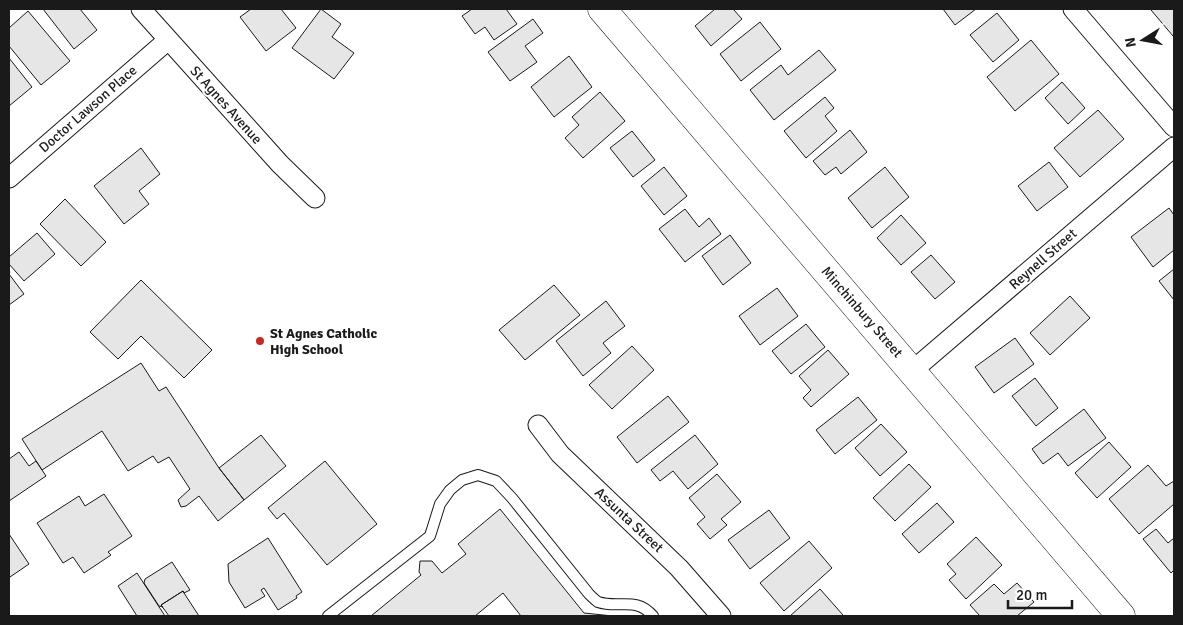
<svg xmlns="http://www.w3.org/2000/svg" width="1183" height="625" viewBox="0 0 1183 625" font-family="Signika,sans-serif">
<rect width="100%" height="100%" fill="#fff"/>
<!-- building -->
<path fill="#e6e6e6" stroke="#1a1a1a" d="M43,9H80L97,30L74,49Z
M251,9H281L296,28L266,51L240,17Z
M321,9L341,24L332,37L354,53L334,79L292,48Z
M472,9H506L517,24L494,40L485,27L475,34L462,16Z
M715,9H733L742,19L711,46L695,26Z
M943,9H976L955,25Z
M1152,9H1174V34L1173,36L1151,10Z
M28,11L70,61L41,85L9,46V28Z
M997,13L1019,40L993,62L970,35Z
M533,19L543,33L525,46L537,62L510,81L488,52Z
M760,22L781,49L741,81L720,54Z
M1031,40L1059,74L1015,111L987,77Z
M819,50L836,70L774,120L750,90L781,65L788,75Z
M569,56L592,87L554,117L531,87Z
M9,58L32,87L9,106Z
M1062,82L1085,108L1068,124L1045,98Z
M600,92L625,121L583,158L565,138L579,125L572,117Z
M825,97L834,108L825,116L837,131L806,158L784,131Z
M1098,110L1124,139L1080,177L1054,148Z
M850,130L867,152L841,174L836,167L825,175L813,161Z
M632,131L655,160L633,177L610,148Z
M141,148L160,174L139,191L149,204L124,224L94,186Z
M1049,162L1068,187L1037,211L1018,186Z
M664,167L687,196L664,215L641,186Z
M885,167L909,197L872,228L848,198Z
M65,199L106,242L81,266L40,224Z
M1169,208L1174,215V250L1153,267L1131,237Z
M685,209L699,227L709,218L721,234L685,262L659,229Z
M901,215L926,243L901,265L877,238Z
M37,233L55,254L24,281L9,264V257Z
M730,235L751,263L723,285L702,256Z
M931,255L955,282L935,299L911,272Z
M1174,269V300L1159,281Z
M9,274L24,294L9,305Z
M141,280L212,350L184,378L141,336L118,359L90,332Z
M554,285L580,315L525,360L499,330Z
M777,288L798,316L760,345L739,316Z
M1070,296L1090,318L1050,355L1030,333Z
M606,301L625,326L603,343L611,353L583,376L556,341Z
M806,324L825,347L791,374L772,351Z
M1015,338L1034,364L994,393L975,367Z
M632,346L654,370L612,409L589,385Z
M828,350L849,374L811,407L803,398L811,390L799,376Z
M141,363L159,391L166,387L219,468L244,500L218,521L199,496L186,506L181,507L178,500L190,489L169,457L158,463L153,456L128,471L102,431L42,470L22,439Z
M1035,378L1058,408L1036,426L1012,396Z
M668,396L689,422L637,463L617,437Z
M858,397L877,420L835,454L816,430Z
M1084,409L1106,438L1068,466L1058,453L1043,464L1032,449Z
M881,424L907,452L880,476L855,448Z
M261,435L286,466L244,500L219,468Z
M695,435L718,464L688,489L673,471L660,481L651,470Z
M1109,442L1131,467L1097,498L1075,473Z
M19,452L29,466L36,461L46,476L9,501V459Z
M325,461L377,524L327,565L284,513L277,519L268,508Z
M909,464L931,487L895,521L873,498Z
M1148,465L1166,486L1174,481V504L1139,534L1109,499Z
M717,474L741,502L721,519L727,525L710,539L697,524L705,517L689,498Z
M104,494L132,536L108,552L111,555L84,573L73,557L63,563L37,523L79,496L85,506Z
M937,503L954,522L919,553L902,534Z
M500,509L584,613L613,616H521L503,593L475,616H371L421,575L419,572L420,561H432L442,573L466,554L458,544Z
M769,510L790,538L750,569L728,540Z
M1156,529L1168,543L1174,538V570L1171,573L1143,539Z
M9,534L29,564L10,577L9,575Z
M976,537L1002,565L966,599L949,580L956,574L947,564Z
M268,538L302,592L296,596L297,598L278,610L264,588L261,590L265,596L245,608L229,582L228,564Z
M809,541L832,568L784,611L760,583Z
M172,562L190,590L184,593L183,591L161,605L163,607L159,606L144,583L145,579Z
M137,573L165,616H137L118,586Z
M1017,583L1034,602L1017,616H980L970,605L994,584L1004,594Z
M820,589L843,615L841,616H790Z
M183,591L184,593L199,616H169L161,605Z"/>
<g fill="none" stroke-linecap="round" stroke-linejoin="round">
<!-- lane casing -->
<g stroke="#1a1a1a" stroke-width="12">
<path id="lane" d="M328,616L430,536L440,504L450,490L462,480L478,475L496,481L512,498L589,594C592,597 595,600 598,602C619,609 636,596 653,616"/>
</g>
<!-- street casing -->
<g stroke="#1a1a1a" stroke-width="21">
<path id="street" d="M141,9L280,164L315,198
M1073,9L1174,127
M9,178L168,40
M912,371L1174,147
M538,425L560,454L679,568L721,616"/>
</g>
<!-- secondary casing -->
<g stroke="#1a1a1a" stroke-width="29">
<path id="secondary" d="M602,9L1121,616"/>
</g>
<!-- lane -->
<use href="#lane" stroke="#fff" stroke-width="10"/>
<!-- street -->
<use href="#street" stroke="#fff" stroke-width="19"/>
<!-- secondary -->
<use href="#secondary" stroke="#fff" stroke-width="28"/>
</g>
<!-- markers -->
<circle fill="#c62828" stroke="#fff" stroke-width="2" cx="260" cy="341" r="5"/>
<g text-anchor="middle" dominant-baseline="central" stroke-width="4" stroke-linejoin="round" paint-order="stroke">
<!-- street labels -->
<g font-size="14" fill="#1a1a1a" stroke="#fff">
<text transform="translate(226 105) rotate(48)">St Agnes Avenue</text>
<text transform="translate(88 109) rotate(-41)">Doctor Lawson Place</text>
<text transform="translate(1043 259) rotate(-41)">Reynell Street</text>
<text transform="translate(862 312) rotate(49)">Minchinbury Street</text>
<text transform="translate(629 520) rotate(43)">Assunta Street</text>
</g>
<!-- poi labels -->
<g font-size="14" font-weight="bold" fill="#1a1a1a" stroke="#fff" text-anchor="start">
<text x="270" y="333">St Agnes Catholic<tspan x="270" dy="16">High School</tspan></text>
</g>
</g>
<!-- border -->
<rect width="1183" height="625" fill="none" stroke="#1a1a1a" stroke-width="20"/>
<!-- north arrow -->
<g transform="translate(1143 40) rotate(259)" stroke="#ffffff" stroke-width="4" paint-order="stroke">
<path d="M0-4L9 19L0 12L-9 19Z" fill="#1a1a1a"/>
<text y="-8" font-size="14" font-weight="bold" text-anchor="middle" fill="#1a1a1a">N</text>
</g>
<!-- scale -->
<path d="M1008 600v8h64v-8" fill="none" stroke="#1a1a1a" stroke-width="2.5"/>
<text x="1016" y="600" font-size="15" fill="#1a1a1a" stroke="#ffffff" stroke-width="4" paint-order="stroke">20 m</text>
</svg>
